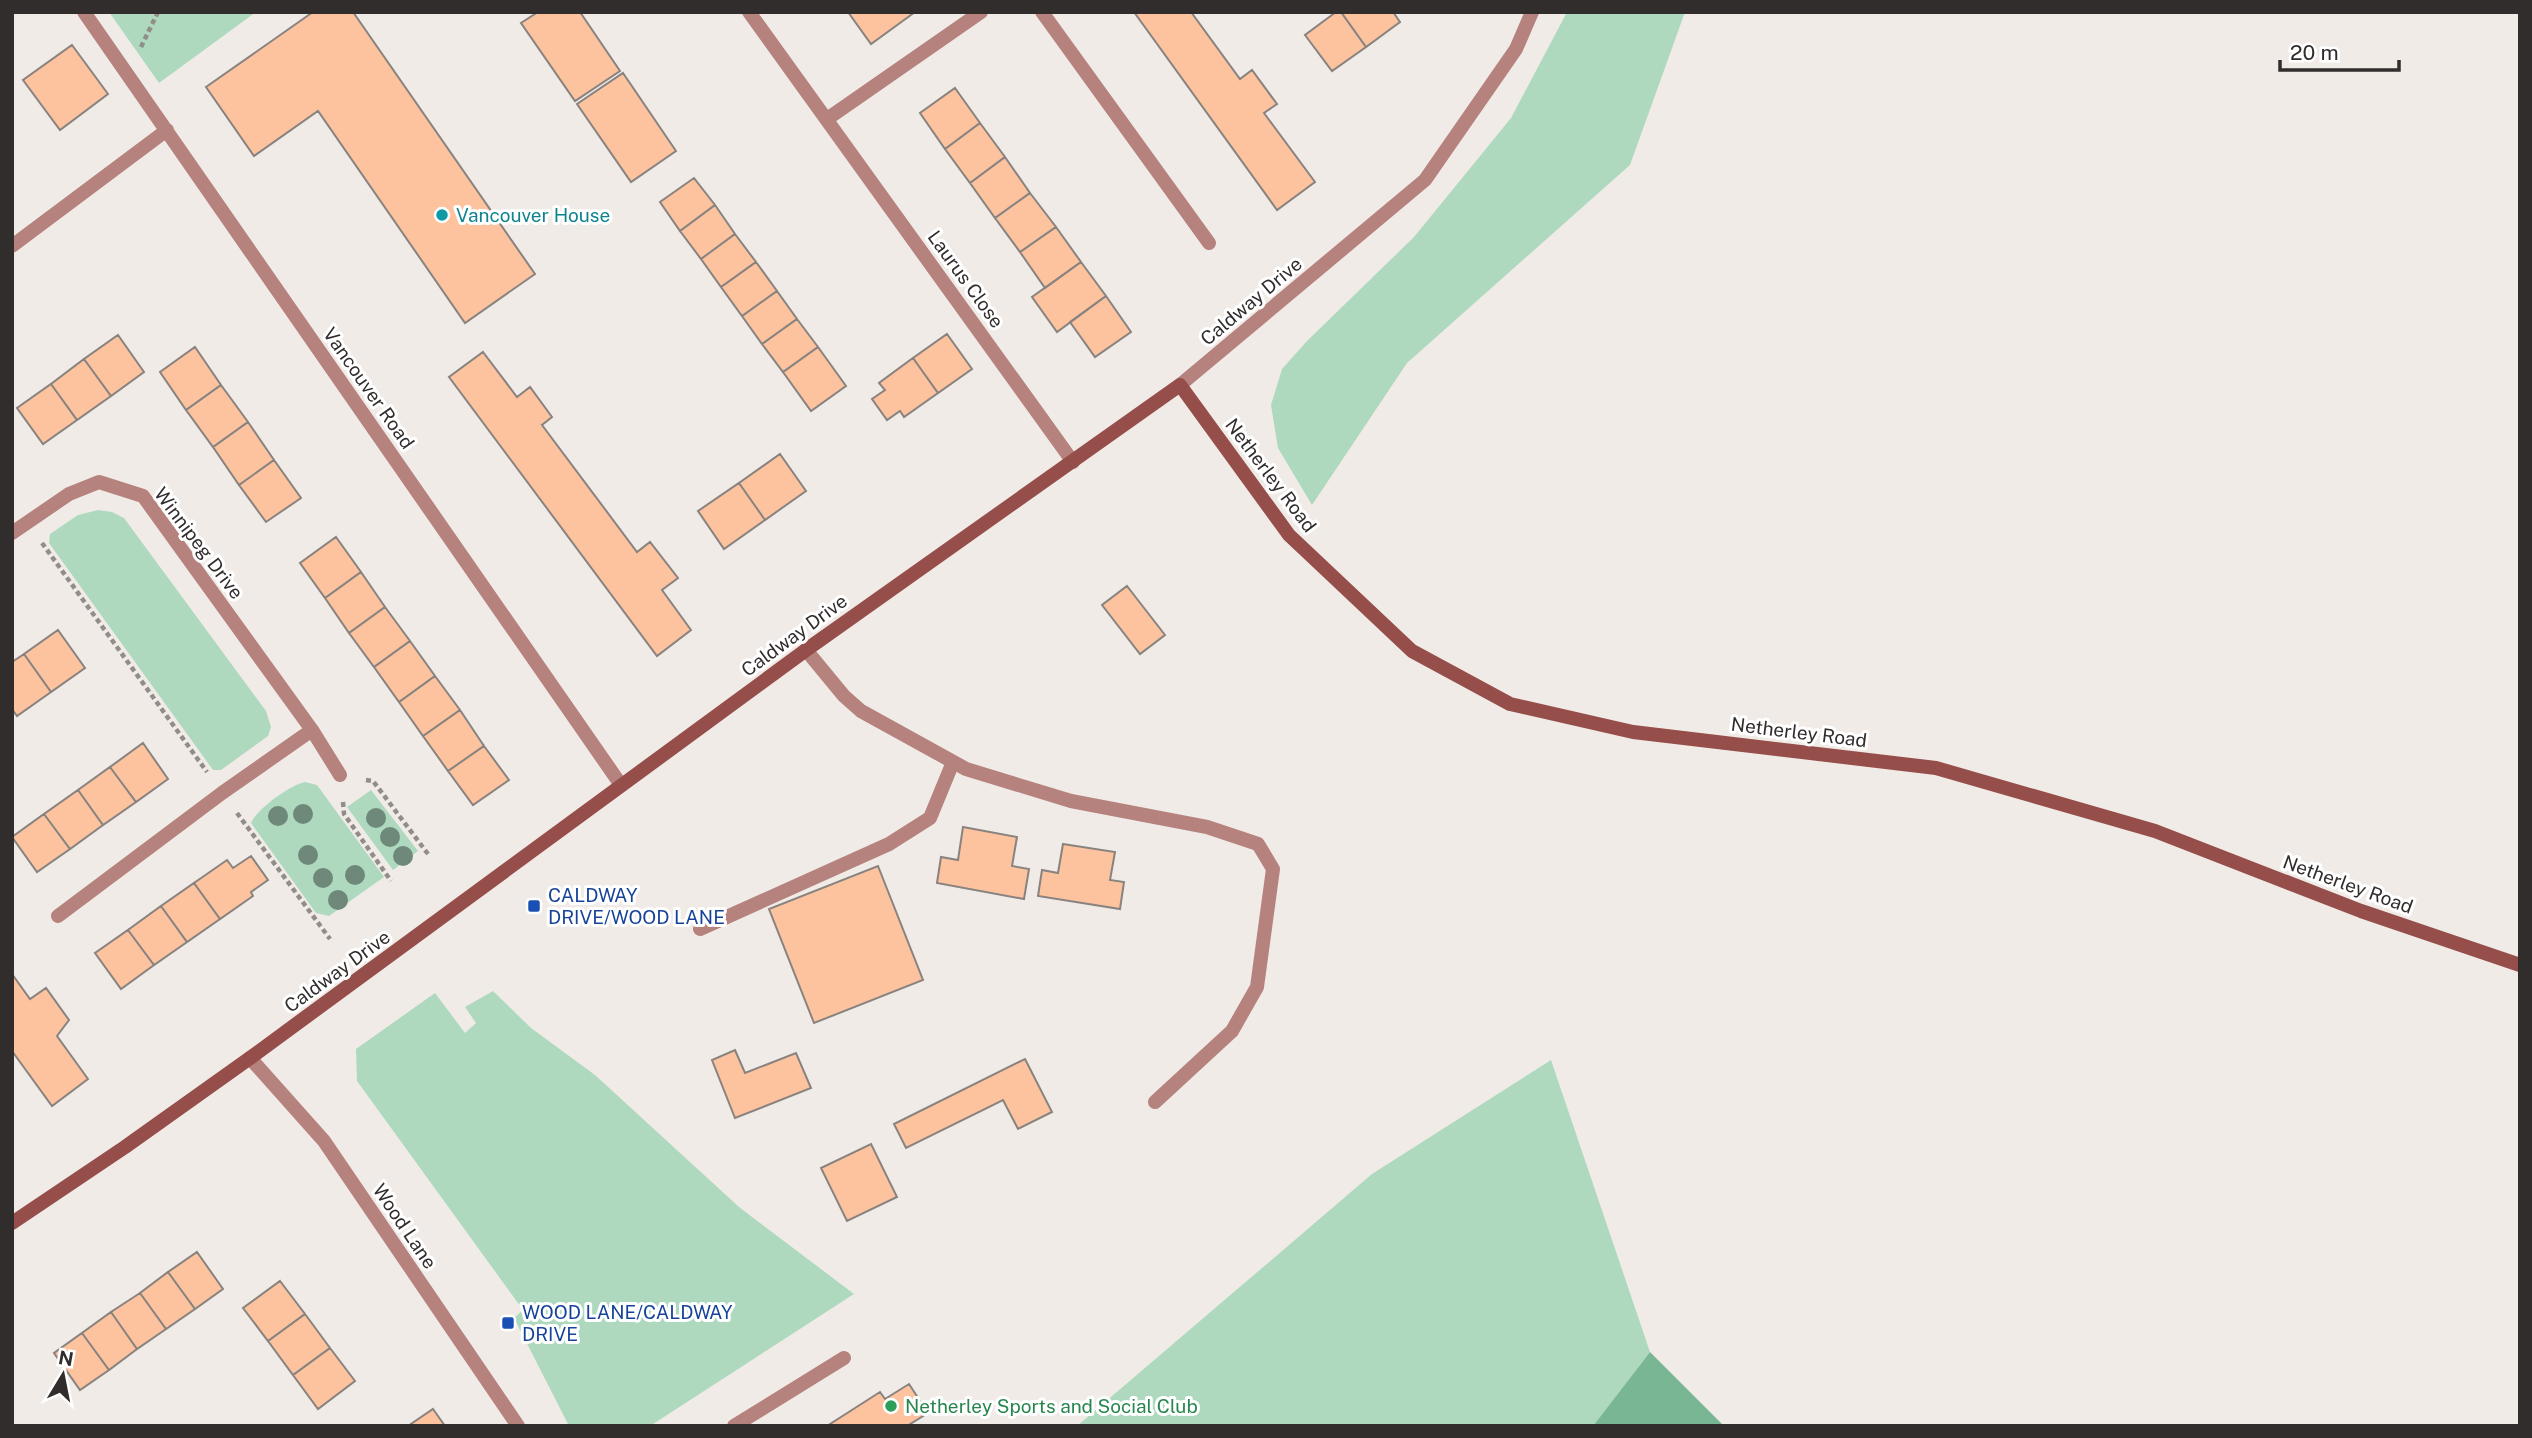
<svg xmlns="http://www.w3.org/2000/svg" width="2532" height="1438" viewBox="0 0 2532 1438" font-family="'Public Sans',sans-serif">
<rect width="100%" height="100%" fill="#f1ebe7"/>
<!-- green -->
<path fill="#aed9bf" d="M109,12H256L159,83Z
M1567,12H1685L1630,165L1407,363L1312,505L1278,448L1271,405L1282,369L1307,341L1414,237L1511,118Z
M98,510L112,512L124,518L266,711L271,727L268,736L221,770H213L49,543L50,534L78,515Z
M305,782L317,785L384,877L329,916L316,913L251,823C257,809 290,785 305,782Z
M371,790L418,851L393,870L347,807Z
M493,991L531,1028L595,1075L739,1207L854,1294L650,1426H569L514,1318L523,1310L357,1081L356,1049L435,993L465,1033L476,1023L465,1007Z
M1551,1060L1650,1352L1593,1426H1077L1372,1174Z"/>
<!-- forest -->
<path fill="#79b794" d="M1650,1352L1724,1426H1593Z"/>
<!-- building -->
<path fill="#fcc39e" stroke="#898380" stroke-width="2" d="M313,12H353L535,274L465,323L318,111L254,156L206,87Z
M538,12H580L620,71L575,101L521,23Z
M848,12H915L871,44Z
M1134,12H1191L1240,79L1252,70L1277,104L1264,113L1315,182L1277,210Z
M1336,12H1341L1366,47L1332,71L1305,35Z
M1341,12H1393L1400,22L1366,47Z
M72,45L108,94L60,130L23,80Z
M623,73L676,151L631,182L577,104Z
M955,88L980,123L945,149L920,113Z
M980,123L1005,157L970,183L945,149Z
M1005,157L1030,193L995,218L970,183Z
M694,178L715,205L680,231L660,202Z
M1030,193L1056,227L1020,252L995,218Z
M715,205L735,234L701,259L680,231Z
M1056,227L1081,262L1045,288L1020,252Z
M735,234L756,262L721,287L701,259Z
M756,262L777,291L742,316L721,287Z
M1081,262L1106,296L1057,332L1032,297Z
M777,291L797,319L762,344L742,316Z
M1106,296L1131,332L1095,357L1070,322Z
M797,319L818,347L783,372L762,344Z
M947,334L972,369L938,393L913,358Z
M118,335L144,372L111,396L84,359Z
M195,347L221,385L186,410L160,372Z
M818,347L846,386L811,411L783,372Z
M483,352L517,397L530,387L552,417L542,425L637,552L650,542L678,578L662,590L691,630L657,656L449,377Z
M913,358L938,393L904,417L900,411L887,420L872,399L885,390L879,383Z
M84,359L111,396L77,420L51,384Z
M51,384L77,420L43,444L17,408Z
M221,385L248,422L213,447L186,410Z
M248,422L274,460L239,485L213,447Z
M780,454L806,491L765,520L739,483Z
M274,460L301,498L266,522L239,485Z
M739,483L765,520L724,549L698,511Z
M336,537L361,572L325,598L300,563Z
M361,572L385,607L349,633L325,598Z
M1127,586L1165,635L1140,654L1102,605Z
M385,607L410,641L374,667L349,633Z
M58,630L85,668L51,692L24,654Z
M410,641L435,676L399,702L374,667Z
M24,654L51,692L17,716L12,709V662Z
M435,676L460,710L423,736L399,702Z
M460,710L484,746L448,771L423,736Z
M143,743L168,779L136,802L110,767Z
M484,746L509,780L473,805L448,771Z
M110,767L136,802L103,825L78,790Z
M78,790L103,825L70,849L44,814Z
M44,814L70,849L37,872L12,837Z
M963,827L1017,837L1012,866L1029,869L1024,899L937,883L941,857L958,860Z
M1063,844L1115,852L1110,880L1124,882L1120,909L1038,896L1042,870L1058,873Z
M251,856L268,880L251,892L253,896L220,919L194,883L227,860L233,868Z
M878,866L923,980L814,1023L769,909Z
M194,883L220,919L187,942L161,906Z
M161,906L187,942L154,965L128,930Z
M128,930L154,965L121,989L95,953Z
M12,974L30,999L46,988L69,1020L57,1036L88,1079L52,1106L12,1051Z
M735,1050L745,1073L796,1053L811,1088L735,1118L712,1060Z
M1025,1059L1052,1112L1018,1129L1003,1100L906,1148L894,1124Z
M871,1144L897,1197L847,1221L821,1168Z
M197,1252L223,1289L195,1309L168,1272Z
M168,1272L195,1309L166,1329L140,1293Z
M280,1281L305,1314L268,1341L243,1308Z
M140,1293L166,1329L137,1349L111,1312Z
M111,1312L137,1349L109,1370L82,1333Z
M305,1314L330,1348L293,1375L268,1341Z
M82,1333L109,1370L80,1390L54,1353Z
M330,1348L355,1381L318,1409L293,1375Z
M909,1384L928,1413L907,1426H827L880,1392L885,1399Z
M433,1409L445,1426H408Z"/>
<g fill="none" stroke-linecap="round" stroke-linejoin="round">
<!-- path -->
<path stroke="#918d8a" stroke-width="4.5" stroke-dasharray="5 3.5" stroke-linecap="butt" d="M141,47L158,12
M42,543L207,772
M366,780L373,781L428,854
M343,802L344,814L391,881
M237,813L330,939"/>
<!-- service -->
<path stroke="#b5827e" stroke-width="14" d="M806,650L844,696L861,711L966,769L1071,801L1207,827L1258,844L1273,869L1257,987L1232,1031L1155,1102
M700,929L889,844L930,818L953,762
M734,1426L844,1358"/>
<!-- minor -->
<path stroke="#b5827e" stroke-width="14" d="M84,12L621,785
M749,12L1073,462
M1042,12L1209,243
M827,119L981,12
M12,246L167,130
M12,533L69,494L99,482L143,496L312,730L340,775
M58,916L222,793L312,730"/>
<!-- tertiary -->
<path stroke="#b5827e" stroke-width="14" d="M1180,385L1425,180L1516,49L1532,12
M250,1058L324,1141L518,1426"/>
<!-- secondary -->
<path stroke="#964e4a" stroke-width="14" d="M12,1223L125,1147L250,1058L806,650L1180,385L1289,535L1412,651L1510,704L1633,732L1936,768L2155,831L2361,911L2520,965"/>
</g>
<!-- trees -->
<g fill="#6e887a">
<circle cx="303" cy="814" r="10"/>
<circle cx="278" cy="816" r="10"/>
<circle cx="376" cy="818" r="10"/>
<circle cx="390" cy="837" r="10"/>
<circle cx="308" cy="855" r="10"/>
<circle cx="403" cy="856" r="10"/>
<circle cx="355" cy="875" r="10"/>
<circle cx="323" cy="878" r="10"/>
<circle cx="338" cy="900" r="10"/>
</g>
<!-- markers -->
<circle fill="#0f9aa8" stroke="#fff" stroke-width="2.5" cx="442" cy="215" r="7"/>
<g fill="#1a4fb4" stroke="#fff" stroke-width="2.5">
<rect x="527" y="899" width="14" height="14" rx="3.5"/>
<rect x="501" y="1316" width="14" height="14" rx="3.5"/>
</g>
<circle fill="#2e9e5b" stroke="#fff" stroke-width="2.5" cx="891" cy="1406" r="7"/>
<g text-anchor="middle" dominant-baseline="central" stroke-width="6" stroke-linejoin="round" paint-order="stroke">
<!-- culture labels -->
<g font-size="19" fill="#0d838f" stroke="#fff" text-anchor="start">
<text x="456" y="215">Vancouver House</text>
</g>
<!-- street labels -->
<g font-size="19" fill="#302d2c" stroke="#fff">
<text transform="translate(966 279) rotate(54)">Laurus Close</text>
<text transform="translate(1251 301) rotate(-40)">Caldway Drive</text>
<text transform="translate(369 388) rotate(55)">Vancouver Road</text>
<text transform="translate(1271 475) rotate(53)">Netherley Road</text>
<text transform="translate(199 543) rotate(53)">Winnipeg Drive</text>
<text transform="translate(794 635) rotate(-36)">Caldway Drive</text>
<text transform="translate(1799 732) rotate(7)">Netherley Road</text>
<text transform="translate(2348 884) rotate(20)">Netherley Road</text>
<text transform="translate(337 971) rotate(-36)">Caldway Drive</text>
<text transform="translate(405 1226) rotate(56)">Wood Lane</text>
</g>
<!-- transit labels -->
<g font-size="19" fill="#164399" stroke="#fff" text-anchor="start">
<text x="548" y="895">CALDWAY<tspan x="548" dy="22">DRIVE/WOOD LANE</tspan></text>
<text x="522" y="1312">WOOD LANE/CALDWAY<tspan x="522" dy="22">DRIVE</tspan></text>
</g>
<!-- leisure labels -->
<g font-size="19" fill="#27864d" stroke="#fff" text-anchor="start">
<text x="905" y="1406">Netherley Sports and Social Club</text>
</g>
</g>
<!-- border -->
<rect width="2532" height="1438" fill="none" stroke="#302d2c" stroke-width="28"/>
<!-- north arrow -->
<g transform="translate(63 1375) rotate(10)" stroke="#ffffff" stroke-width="5" paint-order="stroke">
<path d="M0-5L12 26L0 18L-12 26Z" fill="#302d2c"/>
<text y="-10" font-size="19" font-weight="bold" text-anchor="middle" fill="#302d2c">N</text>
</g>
<!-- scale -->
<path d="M2280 60v10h119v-10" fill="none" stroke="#302d2c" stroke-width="3.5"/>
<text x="2290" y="60" font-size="21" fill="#302d2c" stroke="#ffffff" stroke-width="5" paint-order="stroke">20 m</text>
</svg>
